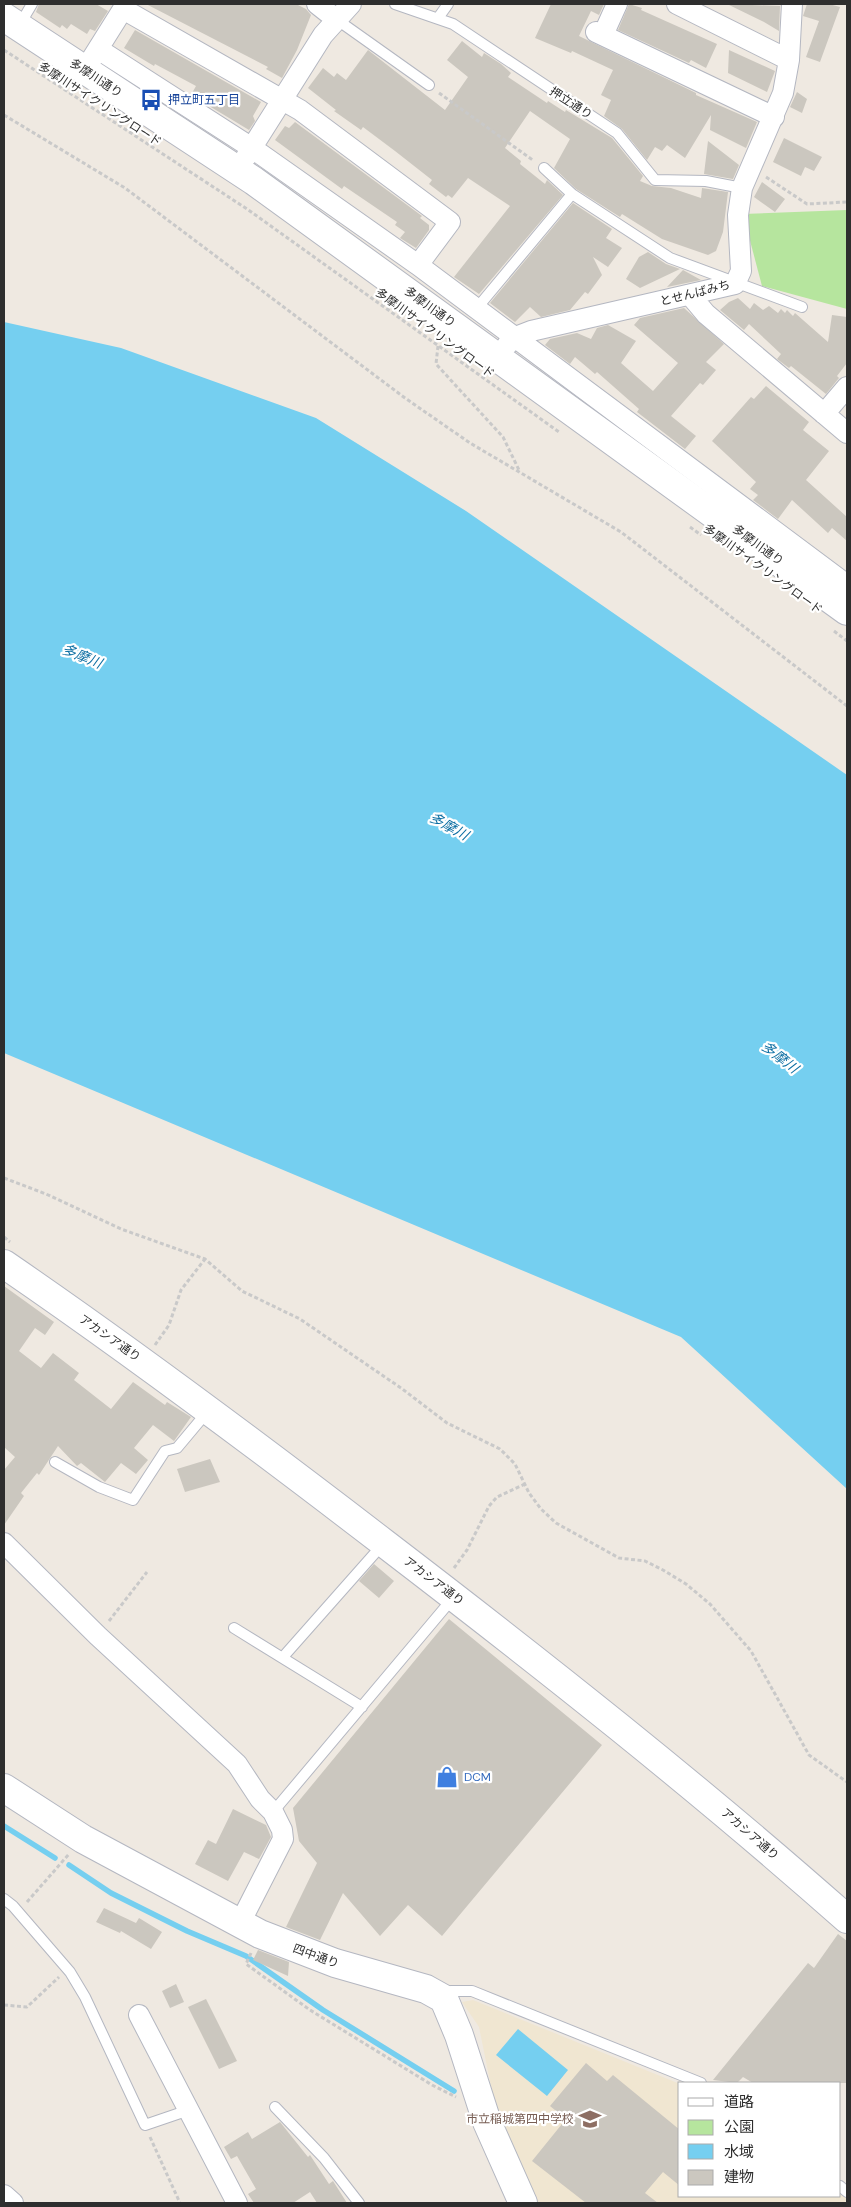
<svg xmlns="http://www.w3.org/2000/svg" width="851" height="2207" viewBox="0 0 851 2207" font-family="'DM Sans','Noto Sans JP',sans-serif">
<rect width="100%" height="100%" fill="#efe9e1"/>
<!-- education -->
<path fill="#f0e6d1" d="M473,2000L680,2084V2196H840V2193L847,2199V2203H538L505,2136L494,2101L479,2027L462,2002Z"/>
<!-- green -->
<path fill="#b6e59e" d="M847,210V309L762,286L743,214Z"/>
<!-- water -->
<path fill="#75cff0" d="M4,322L121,348L316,418L466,511L847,775V1489L681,1337L4,1053Z
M518,2029L568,2070L547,2096L496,2055Z"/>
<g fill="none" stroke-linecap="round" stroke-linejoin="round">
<!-- stream -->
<path stroke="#75cff0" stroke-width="5.5" d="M4,1826L55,1858
M69,1865L111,1893L187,1931L246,1956L323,2010L454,2091"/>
</g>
<!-- building -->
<path fill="#cbc7bf" d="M39,4H96L108,11L95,31L90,29L87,34L71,24L67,29L62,25L60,28L36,12Z
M146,4H296L306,9L311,15L297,50L282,78L266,69L268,67Z
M551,4H604L599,15L591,11L579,36L696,93V95L757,122L746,148L710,130L711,115L685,158L667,145L662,151L655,147L647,160L622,129L604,116L611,100L601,95L613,70L572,51L571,53L535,38Z
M629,4L642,8L641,10L717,44L706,68L691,60L689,63L618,30Z
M727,4L780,6L779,31L764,22Z
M807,4H829L840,7L820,62L806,57L819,21L803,16Z
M135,30L261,102L253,116L255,121L249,130L191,95L196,86L155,64L154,66L124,48Z
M462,41L482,57L484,53L501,64L511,73L508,77L547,103L548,101L565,112L566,110L612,138L643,176L640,181L652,186L671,188L701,198L702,188L728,192L723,232L716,251L708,255L662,239L622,214L620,217L576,189L554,168L570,139L530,111L505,148L521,161L520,164L545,184L547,180L563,195L479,294L454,277L510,206L468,178L452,198L448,195L446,197L429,184L432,180L395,151L363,127L361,130L334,111L336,110L308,88L323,68L334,77L337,73L346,80L368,50L445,110L468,77L447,60Z
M729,50L775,71L767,92L728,73Z
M797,92L807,99L802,113L790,107Z
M295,122L422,216L420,218L429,225V230L416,248L400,238L405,232L395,225L397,222L344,186L342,189L275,140L285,126L289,128Z
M784,138L822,157L814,171L805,167L801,176L773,162Z
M708,141L739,165L733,179L704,174Z
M762,182L785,199L775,212L754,197Z
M573,203L612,229L606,238L622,248L608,267L593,257L602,275L588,294L585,292L570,310L541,317L530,307L515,322L490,303Z
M648,252L666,264L680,269L640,288L626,279L639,257Z
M683,270L701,280L667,287Z
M738,298L750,309L754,303L763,310L769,306L778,313L781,309L785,313L787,310L793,316L795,313L828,342L832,315L847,317V363L837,376L839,378L826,394L791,366L789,368L777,359L781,354L749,324L744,330L720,310L729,302Z
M684,308L724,344L706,362L716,370L703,385L700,383L671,416L696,436L685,449L637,412L639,409L597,372L595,374L575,357L570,364L545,345L550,339L577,333L591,339L597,328L608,325L636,341L621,363L653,391L678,363L634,325L640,318Z
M766,386L809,422L803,430L829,451L806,480L847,517V541L832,528L828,533L792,500L778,519L753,500L758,495L750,489L756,482L712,441L751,397L754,399Z
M4,1286L54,1322L45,1335L35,1328L19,1351L41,1368L53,1353L79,1373L74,1380L111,1409L133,1382L165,1405L167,1402L191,1417L174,1441L153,1425L134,1448L148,1460L136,1474L121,1463L105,1482L81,1463L77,1466L58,1446L39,1475L37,1473L21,1493L24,1496L4,1525V1470L15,1457L4,1447Z
M210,1459L220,1482L185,1492L177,1469Z
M374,1564L394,1581L379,1598L359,1581Z
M449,1619L602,1745L442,1936L408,1905L380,1936L343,1893L320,1940L286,1927L317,1863L299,1841L293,1808Z
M233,1809L266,1825L271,1837L259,1859L244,1852L228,1881L195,1864L208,1840L216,1844Z
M104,1908L136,1923L139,1918L162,1932L151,1949L121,1931L120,1933L96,1922Z
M838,1934L847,1941V2083H753L743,2077L737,2083L713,2080L808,1963L814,1968Z
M258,1950L289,1962L288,1976L253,1960Z
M176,1984L184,2002L170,2008L162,1991Z
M206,1999L237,2061L219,2069L188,2007Z
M586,2063L607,2081L613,2075L680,2130V2186L663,2172L645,2193L658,2203H586L532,2161L566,2119L550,2106Z
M280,2122L308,2157L310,2155L329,2184L333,2181L347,2203H317L310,2192L293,2203H254L248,2194L256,2189L237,2156L231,2159L224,2147L248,2132L252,2139Z"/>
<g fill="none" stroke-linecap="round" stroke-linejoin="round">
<!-- lane casing -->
<g stroke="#b4b7c1" stroke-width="12">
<path id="lane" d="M395,4L453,24L617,133L655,180L706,181L742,188
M438,18L448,4
M336,19L429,85
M19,26L32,4
M544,168L572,194L670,258L802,307
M477,308L572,194
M55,1462L99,1487L133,1500L165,1451L177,1448L208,1411
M234,1628L362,1707
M283,1657L383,1544
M273,1812L453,1598
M4,1899L13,1906L70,1972L85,1997L145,2125L189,2110
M441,1994L451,1991H472L701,2083
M275,2107L324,2158L359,2203
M840,2186L847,2192"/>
</g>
<!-- street casing -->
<g stroke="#b4b7c1" stroke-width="22">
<path id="street" d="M317,4L336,19
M677,4L789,60
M596,32L774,117
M603,35L617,4
M98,49L252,148L418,265L847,585
M91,60L123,9L300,110L450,222L418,265
M246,157L323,35L351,4
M690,295L706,314L847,433
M507,345L513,338L531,331L735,284L741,271L738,215L742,188L783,93L789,60L792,4
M824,414L847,387
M4,1543L98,1636L237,1764L260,1799L273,1812L282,1830L283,1839L240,1923
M139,2015L237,2203
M4,2195L13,2203"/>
</g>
<!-- secondary casing -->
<g stroke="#b4b7c1" stroke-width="30">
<path id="secondary" d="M4,17L254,181L847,611
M4,1264C134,1353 259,1447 384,1543C542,1664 698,1787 847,1919
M4,1788L83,1839L260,1934L335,1963L426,1989L444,1999L459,2035L487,2122L523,2203"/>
</g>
<!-- path -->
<path stroke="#c9c9c9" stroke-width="3" stroke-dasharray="4 2.5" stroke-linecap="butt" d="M4,50L247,209L559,432
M439,93L534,161
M4,115L125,188L405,398L470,443L621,532L847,706
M766,177L807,204L847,202
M438,346L436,364L503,437L519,470
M690,527L701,535
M834,631L847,641
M4,1178L46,1194L121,1229L205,1259L242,1291L300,1319L401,1388L447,1423L500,1449L515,1464L529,1493L541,1509L556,1523L619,1558L645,1561L663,1570L686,1584L710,1604L751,1651L809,1755L847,1782
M4,1237L10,1242
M155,1345L169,1325L181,1290L205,1259
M454,1568L467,1550L489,1506L497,1497L525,1484
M109,1621L147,1572
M27,1902L69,1854
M251,1953L246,1964L310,2010L432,2085L456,2097
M4,2005L27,2007L59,1977
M150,2137L180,2203"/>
<!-- lane -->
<use href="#lane" stroke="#fff" stroke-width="10"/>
<!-- street -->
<use href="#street" stroke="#fff" stroke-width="20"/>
<!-- secondary -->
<use href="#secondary" stroke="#fff" stroke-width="28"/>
</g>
<!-- icons -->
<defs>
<g id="bus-bare" transform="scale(1.725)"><path d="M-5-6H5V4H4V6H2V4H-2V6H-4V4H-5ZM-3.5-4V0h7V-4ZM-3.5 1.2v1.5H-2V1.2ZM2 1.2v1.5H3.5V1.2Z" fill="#1a4fb4" stroke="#fff" stroke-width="2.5" paint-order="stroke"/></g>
<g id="shop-bare" transform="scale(1.725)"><path d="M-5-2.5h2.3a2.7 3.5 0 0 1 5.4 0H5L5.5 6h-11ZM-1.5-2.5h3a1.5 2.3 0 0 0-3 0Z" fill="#3f7fe0" stroke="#fff" stroke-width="2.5" paint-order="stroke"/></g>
<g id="school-bare" transform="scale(1.725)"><path d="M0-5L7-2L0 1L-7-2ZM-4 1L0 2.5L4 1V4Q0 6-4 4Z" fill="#8d6e63" stroke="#fff" stroke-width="2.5" paint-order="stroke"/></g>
</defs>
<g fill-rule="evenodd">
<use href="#bus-bare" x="151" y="100"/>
<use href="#shop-bare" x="447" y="1777"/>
<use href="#school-bare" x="590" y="2119"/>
</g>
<g text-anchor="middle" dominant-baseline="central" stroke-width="4.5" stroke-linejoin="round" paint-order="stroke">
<!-- street labels -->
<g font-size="12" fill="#2e2e2e" stroke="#fff">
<text transform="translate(96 78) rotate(33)">多摩川通り</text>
<text transform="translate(571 103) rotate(33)">押立通り</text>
<text transform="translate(100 104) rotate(33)">多摩川サイクリングロード</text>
<text transform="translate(695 293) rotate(-14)">とせんばみち</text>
<text transform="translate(430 307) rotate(36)">多摩川通り</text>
<text transform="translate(435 333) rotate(36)">多摩川サイクリングロード</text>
<text transform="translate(758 545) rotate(36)">多摩川通り</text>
<text transform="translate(763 569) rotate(36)">多摩川サイクリングロード</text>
<text transform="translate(110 1338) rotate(35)">アカシア通り</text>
<text transform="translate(434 1581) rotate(37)">アカシア通り</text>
<text transform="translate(750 1834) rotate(41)">アカシア通り</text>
<text transform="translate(316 1956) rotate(20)">四中通り</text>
</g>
<!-- transit labels -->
<g font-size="12" fill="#164399" stroke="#fff" text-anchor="start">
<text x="168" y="100">押立町五丁目</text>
</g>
<!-- shop labels -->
<g font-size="12" fill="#366cbe" stroke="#fff" text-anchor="start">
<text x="464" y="1777">DCM</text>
</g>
<!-- education labels -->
<g font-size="12" fill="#785e54" stroke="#fff" text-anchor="end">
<text x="574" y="2119">市立稲城第四中学校</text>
</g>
<!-- water labels -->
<g font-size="14" font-style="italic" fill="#0d6fa3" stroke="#fff">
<text transform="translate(82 656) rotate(22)">多摩川</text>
<text transform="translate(449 826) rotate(29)">多摩川</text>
<text transform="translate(780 1057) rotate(38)">多摩川</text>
</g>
</g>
<!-- border -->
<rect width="851" height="2207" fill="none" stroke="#2e2e2e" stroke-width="10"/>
<!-- legend -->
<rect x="678" y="2082" width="162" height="115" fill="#ffffff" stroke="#ababab"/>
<rect x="688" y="2098" width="25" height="8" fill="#ffffff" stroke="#ababab"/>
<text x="724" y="2107" font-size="15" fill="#2e2e2e">道路</text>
<rect x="688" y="2120" width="25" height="15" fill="#b6e59e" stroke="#ababab"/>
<text x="724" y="2132" font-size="15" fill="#2e2e2e">公園</text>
<rect x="688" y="2144" width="25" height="15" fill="#75cff0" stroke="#ababab"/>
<text x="724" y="2157" font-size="15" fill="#2e2e2e">水域</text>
<rect x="688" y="2170" width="25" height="15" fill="#cbc7bf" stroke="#ababab"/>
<text x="724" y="2182" font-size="15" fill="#2e2e2e">建物</text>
</svg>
